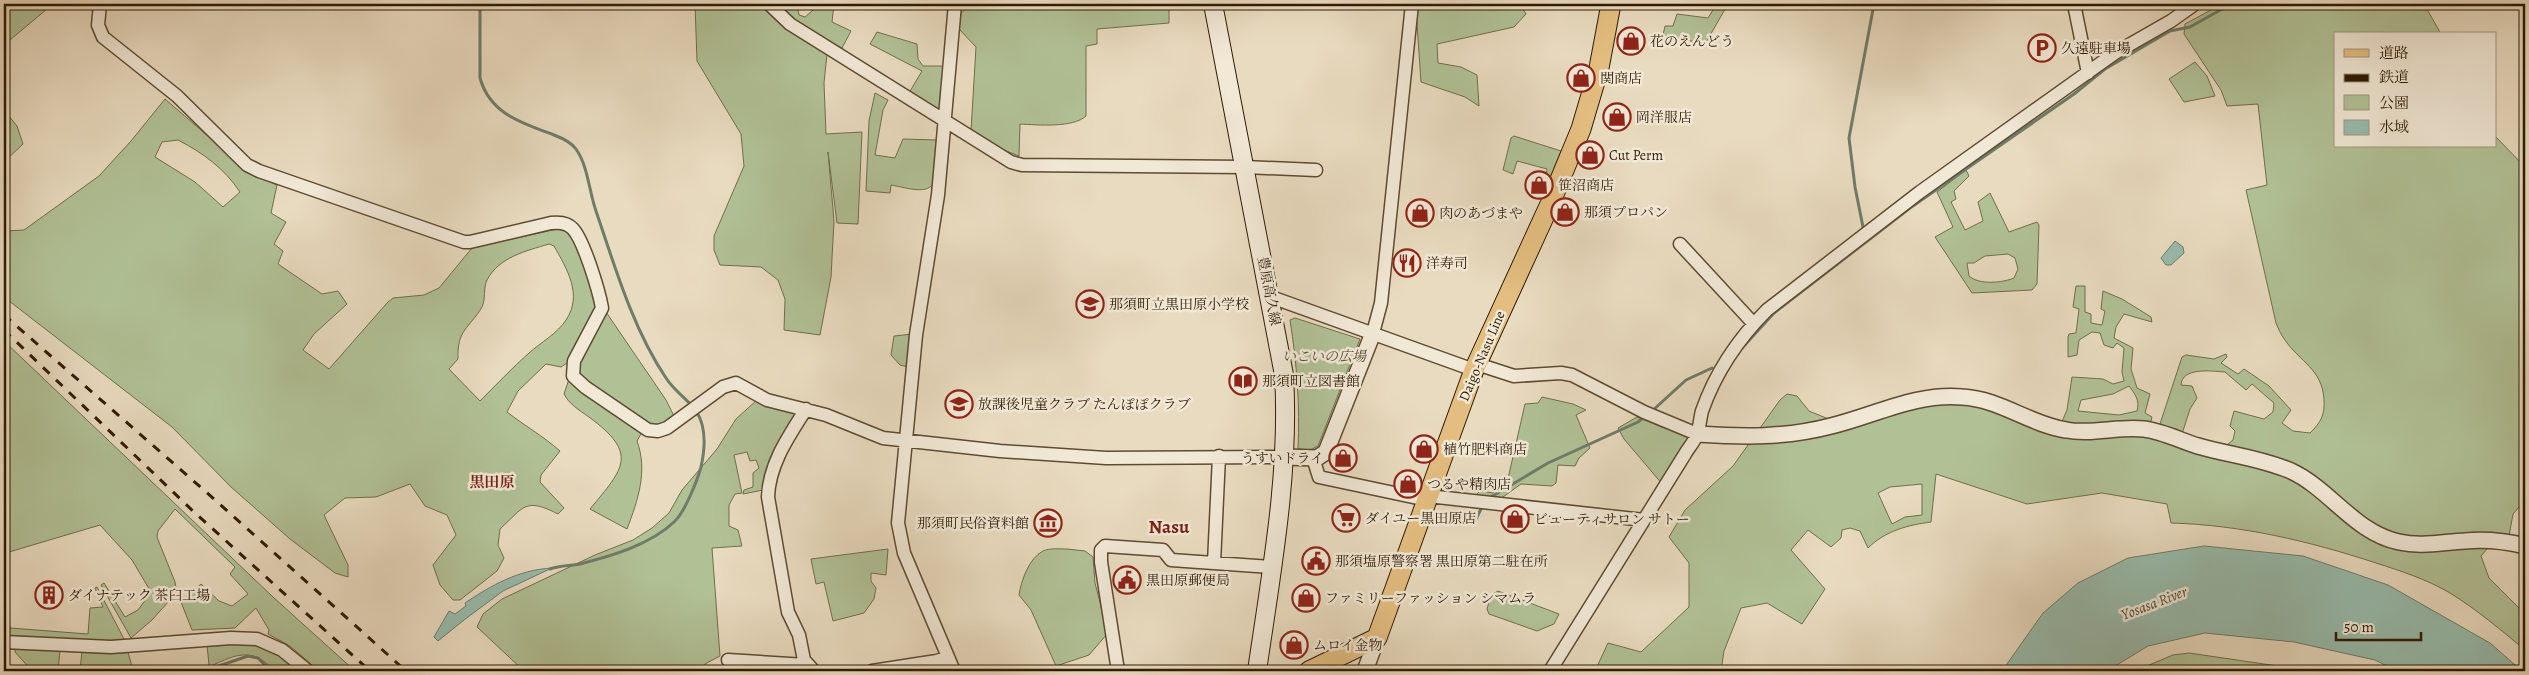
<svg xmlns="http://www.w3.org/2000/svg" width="2529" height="675" viewBox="0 0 2529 675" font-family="Alegreya,'Noto Serif JP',serif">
<rect width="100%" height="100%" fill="#e9dbc0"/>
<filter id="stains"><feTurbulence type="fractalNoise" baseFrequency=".004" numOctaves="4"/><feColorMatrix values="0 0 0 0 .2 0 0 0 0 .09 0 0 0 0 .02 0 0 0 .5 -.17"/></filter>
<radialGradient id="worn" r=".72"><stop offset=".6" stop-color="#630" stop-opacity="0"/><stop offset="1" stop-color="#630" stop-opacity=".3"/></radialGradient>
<!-- green -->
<path fill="#b1c196" stroke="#706e4c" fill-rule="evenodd" d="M4,4H53L4,45Z
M695,4H758L827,54L824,83L826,134L862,132L858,224L837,223L828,152L834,221L831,277L820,335L784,330L785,299L778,280L761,267L720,265L714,250V236L744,166L741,134L697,61Z
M776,4H797L799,15L805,17L820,4H834L832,22L851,31L842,48L809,32Z
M972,4H1169V23L1097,29V44L1086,46V116C1073,128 1038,125 1020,124L1019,156L1001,149L971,131L976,47L959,29L961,13Z
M1423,4H1520L1526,14L1514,27L1437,44L1438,63L1461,67L1477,75L1479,106L1465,97L1421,82L1416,9Z
M1713,4H1728L1705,44L1663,35L1665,26H1673L1677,14L1708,18L1716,5Z
M2222,4H2424L2441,34H2335V146H2495V136L2525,167V507H2519L2513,514L2509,536H2498L2481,556L2489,578L2525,614V650C2501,630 2476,609 2450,593C2426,579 2401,571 2376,563C2309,541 2241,525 2171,523L2167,504L2102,493L2027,504L1936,474L1931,522C1908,525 1885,531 1868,548L1860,531L1850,528L1842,530L1841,538L1831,547L1808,530L1791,550L1825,589L1802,624L1767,603L1741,608L1724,651L1721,671H1595L1608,643L1641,652L1689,607V563L1669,537L1685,510L1733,466L1780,400L1787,394L1797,396L1809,411L1836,422L1917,403L1973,402L2057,433L2067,410L2072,377L2103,379L2113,384L2124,381L2122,372L2124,348L2117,343L2113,348L2104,345L2100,333L2092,332L2079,340L2077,355L2068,357V337L2069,334L2076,333L2079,309L2073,307L2076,286H2085V312L2091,314V323L2102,325L2105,311L2101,309L2103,291L2122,299L2151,317L2152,322L2124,314L2116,327L2114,338L2133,348L2131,369L2137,388L2150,394L2145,413L2152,417L2151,421L2147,424L2217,453L2233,440L2235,431L2230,426L2234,411L2264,419L2273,412L2274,403L2252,384L2246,390L2225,372C2211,371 2182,367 2181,385L2192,386L2197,398L2190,409L2182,434L2159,427L2182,357L2186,355L2214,359L2226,354L2227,357L2221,363L2238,374L2244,369L2269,386L2291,410L2282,423L2293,431L2310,433C2321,422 2325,415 2324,399C2322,369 2300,362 2285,340C2281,335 2278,328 2276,323L2246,190L2267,185L2258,104L2227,106L2221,90L2184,34L2185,24ZM2129,386C2135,394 2140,400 2137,411L2119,415L2078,411L2081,400L2113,394ZM1922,484V515L1905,517L1892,524L1878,493L1890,487Z
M877,32L917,44L918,59L923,66H944L940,108L936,110L909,93L922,71L870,44Z
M2195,62L2207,76L2215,96L2184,102L2169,79Z
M875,93L888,100L883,110L875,155L895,158L903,139L937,140L933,184C926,195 903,187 891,185L890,193L866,191L869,121Z
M165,99L253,175L277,185L271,213L286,222L274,244L283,251L278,264L322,294L338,291L347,304L314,334L303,350L329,369L387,303L393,298L424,295L439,288L472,248L557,229L569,232L575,239L598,301L570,361L561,367L546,364L518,391L507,412C525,426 543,436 560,451L541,475L540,482L564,508L558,514C525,497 524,507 500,529L498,545L504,558L497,571L460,600H453L440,585L433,565L456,535L447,515L425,506L410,484L376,497L345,498L324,515L348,565V577L335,573L290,539L231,487L172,427L4,297V231L24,230L99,176L131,141ZM178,140C203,153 224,168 240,192L223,207L195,182L155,157L162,142ZM549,244L554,246C567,269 583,295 566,320C558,333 540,343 529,353C512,368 496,385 480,401L449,369L458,359C457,329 469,329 482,307C486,299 483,288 487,280C499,257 526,251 549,244Z
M4,110L17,126L23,144L4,162Z
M1514,136L1561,151L1550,178L1546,177L1547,169L1517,161L1513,174L1503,170L1511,138Z
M1966,170L1969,176L1954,191L1956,199L1951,202L1965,230L1983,221L1978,202L1990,193L2009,232L2037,222L2039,225L2037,284L2032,290L1972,293L1935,237L1953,227L1937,192ZM2008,254L2015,258L2018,269L2014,278C2002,283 1979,285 1969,276L1967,263H1974L1985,256Z
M606,312L666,400L675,418L641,434L637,441C648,471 638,500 627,529L590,509C624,468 639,454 589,417C579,410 569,404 564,394L568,382Z
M1295,318L1360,339L1318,446L1310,450L1298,449C1300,405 1297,364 1290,320Z
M913,334L908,367L900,365L891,355L894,336Z
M4,341L273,597L355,671H319L290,646L268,634L269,630L256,608L235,628L192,630L181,602L201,584L219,601L232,606L248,594L230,574L235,567L175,509L158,531L157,537L175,582L177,592L152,620L131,638L101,585L104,583L125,617L138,610L151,592L132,560L100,525L9,552L4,571Z
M1542,397L1573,404L1586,410L1576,415L1590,448L1579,458L1575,466L1558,465L1556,483L1552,486L1521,484L1496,502L1477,499V494L1480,491L1493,493L1507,483L1525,404L1538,403Z
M757,400L794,411L795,415L763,490L743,494L744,490L753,487V473L759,468L756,460L750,461L747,452L734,455L742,493L735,494L729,505V526L738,530L742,546L712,548L720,656L705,664L707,671H524L477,627L483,614L502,599L595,555L633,540L652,528L669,513L682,490L717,449L736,419Z
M1637,417L1690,438L1663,485L1624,439L1618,428Z
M888,549L886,575L871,573V581L876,588L874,599L864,613L833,621L824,582L816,584L811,559Z
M1067,549L1085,551L1093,557L1095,583L1108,633L1089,655L1056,666L1031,610L1019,595C1021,581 1029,558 1043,551C1049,548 1060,549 1067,549Z
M4,582L10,628L88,634L90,608L103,607L95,588L97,587L125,641L4,639Z
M1498,591L1559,614L1554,624L1537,631L1489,614L1487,609L1491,595Z
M259,642L291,662L283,671C274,671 272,668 266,663C247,648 231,657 211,666L209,665L207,645Z
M15,647L60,650L58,671H32L15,652Z
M82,651L128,652L132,667H164L163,671H80Z
M2189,653L2312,671H2135L2173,655Z
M739,664L811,671H734V667Z"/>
<!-- water -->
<path fill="#98bcad" stroke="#6e7c69" d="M2175,241L2183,247L2184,253L2171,265H2166L2161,258Z
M2204,546L2303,556L2388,585L2490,643L2522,671H2397L2375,660L2294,642L2205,633L2148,646L2107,671H2002L2043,613L2078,583L2128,558Z
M552,568L503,591L464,620L438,641L434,637L449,611L455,614L466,606L465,603C492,585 518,570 552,568Z"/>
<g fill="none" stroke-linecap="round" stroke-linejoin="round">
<!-- stream -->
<path stroke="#6e7c69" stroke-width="3" d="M480,4V78C490,114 522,123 554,135C562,138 571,142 576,149C588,166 589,191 596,211C615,267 633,329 666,378C673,389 684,397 692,406
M1864,232L1855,187L1849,138L1874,4
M1742,348L1774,313L1910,208L2074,94L2105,69L2170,31L2190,27L2231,4
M1652,411L1686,380L1712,368
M1491,497L1548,463L1638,422L1645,416
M1474,523L1481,509
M550,569C560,565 570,566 580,564C611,556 650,545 674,522C685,512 697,481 701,467C705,449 707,427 696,411
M204,671L248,656L258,658L271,671"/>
<!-- minor casing -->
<g stroke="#5e4b32" stroke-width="15">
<path id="minor" d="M100,4L98,25L103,37L177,96L247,165L259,171L464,242H470L551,223C559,222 567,222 573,229C584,241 599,291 602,308L574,361L573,376L585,387L648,430L658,431L667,428L723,387L736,383L767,400L826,415L883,438L1000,451L1106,458L1284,457
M769,4L790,24L1011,162L1022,165L1245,167L1316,170
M2074,4L2088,73
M1680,244L1753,323
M1271,297L1474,370
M1373,333L1381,303L1412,4
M1477,364L1514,376L1561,373L1572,375L1644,412L1697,434
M806,409C789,436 769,464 768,497L788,612L799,635L804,660L814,671
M1313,458L1319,477L1427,500
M1428,496L1644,520
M1214,563L1219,456
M4,642L111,647L231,638L257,639L282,650L308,671
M728,660L806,665
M872,671L937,661L948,657
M954,671L904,553L898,523L916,335L938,195L955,4
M1118,671L1101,562V550L1105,546L1163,550L1171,560L1271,567
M1550,671L1685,454C1689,447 1695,441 1697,434C1700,426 1700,418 1702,411C1716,371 1737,340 1767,310L1920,192L2115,53L2171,21L2195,4"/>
</g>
<!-- tertiary casing -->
<g stroke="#5e4b32" stroke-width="18">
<path id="tertiary" d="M1697,434C1744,437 1785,438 1831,426C1876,415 1915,393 1962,397C2000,399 2029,424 2066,430C2092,435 2118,426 2144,429C2162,431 2181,441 2198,446C2229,455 2261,458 2291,471C2330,489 2355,533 2399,542C2421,547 2443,542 2465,541C2486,539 2505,541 2525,546
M1284,457L1317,458L1326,452L1373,333
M1365,671L1377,638"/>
</g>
<!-- secondary casing -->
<g stroke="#2f1b03" stroke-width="20">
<path id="secondary" d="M1213,4L1284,375C1290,473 1271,574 1257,671"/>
</g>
<!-- primary casing -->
<g stroke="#2f1b03" stroke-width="21">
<path id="primary" d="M1309,671L1377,638L1474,370L1550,204L1581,129L1599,68L1611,4"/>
</g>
<!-- minor -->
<use href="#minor" stroke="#f1e8d6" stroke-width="12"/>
<!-- tertiary -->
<use href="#tertiary" stroke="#f1e8d6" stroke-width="15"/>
<!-- secondary -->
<use href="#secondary" stroke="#f1e8d6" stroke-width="18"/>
<!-- primary -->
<use href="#primary" stroke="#e4be80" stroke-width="19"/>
<!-- rail -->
<path stroke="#2f1b03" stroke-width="3" stroke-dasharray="9 9" stroke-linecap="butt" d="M4,315L205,491L406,671
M4,330L194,512L370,671"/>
</g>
<!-- icons -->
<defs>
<g id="shop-ring" transform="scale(1.4375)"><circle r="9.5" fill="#f1e8d6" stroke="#8f2418" stroke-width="1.5"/><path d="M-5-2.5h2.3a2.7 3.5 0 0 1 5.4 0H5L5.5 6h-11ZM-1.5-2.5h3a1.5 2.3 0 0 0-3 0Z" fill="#8f2418"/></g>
<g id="parking-ring" transform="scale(1.4375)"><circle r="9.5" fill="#f1e8d6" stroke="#8f2418" stroke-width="1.5"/><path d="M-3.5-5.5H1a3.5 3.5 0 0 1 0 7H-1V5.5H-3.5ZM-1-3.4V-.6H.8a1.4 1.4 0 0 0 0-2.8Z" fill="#8f2418"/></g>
<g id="restaurant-ring" transform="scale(1.4375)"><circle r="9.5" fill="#f1e8d6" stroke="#8f2418" stroke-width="1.5"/><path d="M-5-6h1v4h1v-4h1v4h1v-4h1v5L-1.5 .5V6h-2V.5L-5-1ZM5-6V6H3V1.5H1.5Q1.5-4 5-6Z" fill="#8f2418"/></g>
<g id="school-ring" transform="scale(1.4375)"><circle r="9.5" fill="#f1e8d6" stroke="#8f2418" stroke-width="1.5"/><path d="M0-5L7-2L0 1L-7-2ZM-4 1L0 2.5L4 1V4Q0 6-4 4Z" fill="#8f2418"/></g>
<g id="library-ring" transform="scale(1.4375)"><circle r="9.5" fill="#f1e8d6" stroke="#8f2418" stroke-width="1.5"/><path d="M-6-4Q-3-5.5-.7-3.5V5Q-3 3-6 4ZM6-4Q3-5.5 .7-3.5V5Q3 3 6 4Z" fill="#8f2418"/></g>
<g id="supermarket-ring" transform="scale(1.4375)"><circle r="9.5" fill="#f1e8d6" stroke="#8f2418" stroke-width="1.5"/><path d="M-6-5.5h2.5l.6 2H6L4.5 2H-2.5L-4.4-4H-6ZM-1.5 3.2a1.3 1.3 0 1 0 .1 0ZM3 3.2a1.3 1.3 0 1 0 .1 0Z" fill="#8f2418"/></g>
<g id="museum-ring" transform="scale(1.4375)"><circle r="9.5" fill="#f1e8d6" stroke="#8f2418" stroke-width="1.5"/><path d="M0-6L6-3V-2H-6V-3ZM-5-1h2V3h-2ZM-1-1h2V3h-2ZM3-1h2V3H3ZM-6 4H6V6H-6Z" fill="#8f2418"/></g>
<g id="civic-ring" transform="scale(1.4375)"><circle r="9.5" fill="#f1e8d6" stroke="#8f2418" stroke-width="1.5"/><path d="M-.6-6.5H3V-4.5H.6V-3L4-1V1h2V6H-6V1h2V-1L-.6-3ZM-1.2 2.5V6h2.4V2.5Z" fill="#8f2418"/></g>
<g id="building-ring" transform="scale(1.4375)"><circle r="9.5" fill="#f1e8d6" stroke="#8f2418" stroke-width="1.5"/><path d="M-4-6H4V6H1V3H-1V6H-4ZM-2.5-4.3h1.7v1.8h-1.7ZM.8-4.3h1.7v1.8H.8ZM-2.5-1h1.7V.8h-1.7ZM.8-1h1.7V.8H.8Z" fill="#8f2418"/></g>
</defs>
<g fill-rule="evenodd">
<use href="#shop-ring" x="1631" y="41"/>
<use href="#parking-ring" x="2042" y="48"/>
<use href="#shop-ring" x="1581" y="78"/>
<use href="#shop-ring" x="1617" y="117"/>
<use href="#shop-ring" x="1590" y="155"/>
<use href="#shop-ring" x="1539" y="185"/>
<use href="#shop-ring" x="1565" y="212"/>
<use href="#shop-ring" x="1420" y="213"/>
<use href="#restaurant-ring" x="1407" y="263"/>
<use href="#school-ring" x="1090" y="304"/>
<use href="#library-ring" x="1243" y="381"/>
<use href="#school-ring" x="959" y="404"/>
<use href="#shop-ring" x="1424" y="449"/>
<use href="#shop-ring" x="1343" y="458"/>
<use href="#shop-ring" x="1408" y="484"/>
<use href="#supermarket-ring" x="1346" y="518"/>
<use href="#shop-ring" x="1515" y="519"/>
<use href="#museum-ring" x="1048" y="523"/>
<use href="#civic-ring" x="1316" y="561"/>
<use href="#civic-ring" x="1127" y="580"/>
<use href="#building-ring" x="49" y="595"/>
<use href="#shop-ring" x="1306" y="598"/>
<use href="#shop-ring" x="1294" y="645"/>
</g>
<g text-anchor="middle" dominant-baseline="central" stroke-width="5" stroke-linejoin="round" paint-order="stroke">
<!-- poi labels -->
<g font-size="14" fill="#2f1b03" stroke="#f1e8d6" text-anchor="start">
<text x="1650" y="41">花のえんどう</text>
<text x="2061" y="48">久遠駐車場</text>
<text x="1600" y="78">関商店</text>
<text x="1636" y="117">岡洋服店</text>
<text x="1609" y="155">Cut Perm</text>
<text x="1558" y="185">笹沼商店</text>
<text x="1584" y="212">那須プロパン</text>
<text x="1439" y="213">肉のあづまや</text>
<text x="1426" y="263">洋寿司</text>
<text x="1109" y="304">那須町立黒田原小学校</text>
<text x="1262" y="381">那須町立図書館</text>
<text x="978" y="404">放課後児童クラブ たんぽぽクラブ</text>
<text x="1443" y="449">植竹肥料商店</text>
<text x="1324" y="458" text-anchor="end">うすいドライ</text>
<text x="1427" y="484">つるや精肉店</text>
<text x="1365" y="518">ダイユー黒田原店</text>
<text x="1534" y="519">ビューティサロン サトー</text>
<text x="1029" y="523" text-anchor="end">那須町民俗資料館</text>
<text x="1335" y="561">那須塩原警察署 黒田原第二駐在所</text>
<text x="1146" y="580">黒田原郵便局</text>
<text x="68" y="595">ダイナテック 茶臼工場</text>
<text x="1325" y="598">ファミリーファッション シマムラ</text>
<text x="1313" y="645">ムロイ金物</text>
</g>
<!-- street labels -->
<g font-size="14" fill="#2f1b03" stroke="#f1e8d6">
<text transform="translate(1269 291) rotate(79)">豊原高久線</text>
<text transform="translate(1482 356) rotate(-67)">Daigo-Nasu Line</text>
</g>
<!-- park labels -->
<g font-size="14" font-style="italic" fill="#564d2f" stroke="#f1e8d6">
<text x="1324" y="356">いこいの広場</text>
</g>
<!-- neighbourhood labels -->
<g font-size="15" font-weight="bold" fill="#7a1f14" stroke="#f1e8d6">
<text x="492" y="482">黒田原</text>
</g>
<!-- water labels -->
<g font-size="15" font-style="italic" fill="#4e4b36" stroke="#f1e8d6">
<text transform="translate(2154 603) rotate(-21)">Yosasa River</text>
</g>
<!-- district labels -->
<g font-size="19" font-weight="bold" fill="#7a1f14" stroke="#f1e8d6">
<text x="1169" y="527">Nasu</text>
</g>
</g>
<!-- margin -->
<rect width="2529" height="675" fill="none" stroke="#e9dbc0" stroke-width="20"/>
<rect x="5" y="5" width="2519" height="665" fill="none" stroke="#2f1b03" stroke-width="2.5"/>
<rect x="10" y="10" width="2509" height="655" fill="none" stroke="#2f1b03"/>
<!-- legend -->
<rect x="2334" y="32" width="162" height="115" fill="#f1e8d6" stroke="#a39682"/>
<rect x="2344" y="49" width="25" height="8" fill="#e4be80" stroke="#a39682"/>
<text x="2379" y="58" font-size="15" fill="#2f1b03">道路</text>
<rect x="2344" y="74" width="25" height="8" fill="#2f1b03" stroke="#a39682"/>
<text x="2379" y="82" font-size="15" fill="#2f1b03">鉄道</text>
<rect x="2344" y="95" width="25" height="15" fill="#b1c196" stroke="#a39682"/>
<text x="2379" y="108" font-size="15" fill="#2f1b03">公園</text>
<rect x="2344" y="120" width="25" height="15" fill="#98bcad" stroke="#a39682"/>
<text x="2379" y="132" font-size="15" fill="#2f1b03">水域</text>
<!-- scale -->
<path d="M2336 632v8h85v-8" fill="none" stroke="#2f1b03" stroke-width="2.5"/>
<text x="2344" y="632" font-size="15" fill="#2f1b03" stroke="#f1e8d6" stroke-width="4" paint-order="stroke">50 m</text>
<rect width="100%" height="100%" filter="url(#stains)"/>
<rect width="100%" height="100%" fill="url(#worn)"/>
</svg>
